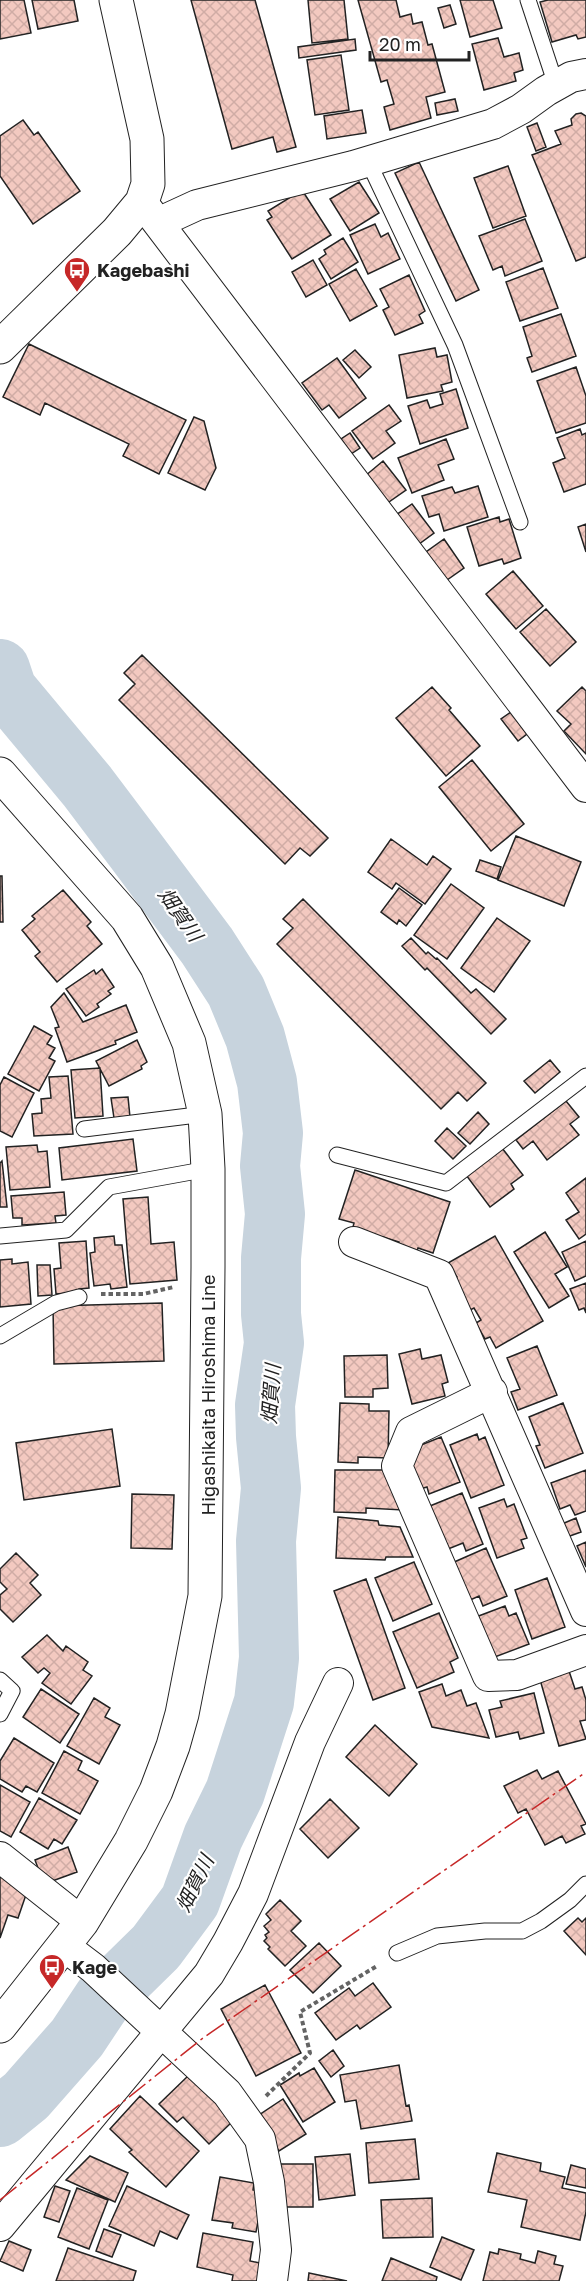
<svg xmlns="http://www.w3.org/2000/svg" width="586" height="2281" viewBox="0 0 586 2281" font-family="'Golos Text','Noto Sans JP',sans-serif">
<defs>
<pattern id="building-cross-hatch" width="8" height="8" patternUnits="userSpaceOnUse" patternTransform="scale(1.5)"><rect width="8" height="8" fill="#f3c9c0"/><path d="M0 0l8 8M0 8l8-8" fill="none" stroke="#d0aca5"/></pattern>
</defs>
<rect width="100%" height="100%" fill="#fff"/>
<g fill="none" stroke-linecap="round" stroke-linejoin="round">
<!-- river -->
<path stroke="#c7d3dd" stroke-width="60" d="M0,669L7,690L87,786L136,851L207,946L236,991L255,1037L267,1082L273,1133L270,1166L275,1214L271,1258V1314L274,1343L265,1405L266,1437L271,1488L266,1541L269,1658L264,1702L235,1792L213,1837L190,1901L156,1947L103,1999L77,2038L26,2096L0,2117"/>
</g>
<!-- building -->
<path fill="url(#building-cross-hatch)" stroke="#222" stroke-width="1.5" d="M0,0H24L31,33L0,39Z
M32,0H74L78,21L38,29Z
M191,0H255L296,147L277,152L273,137L232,149Z
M308,0H344L348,39L312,43Z
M358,0H396L400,17L411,14L413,24L422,22L428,45L432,44L445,92L426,97L431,118L390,130L384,107L394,104L387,80L381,82Z
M460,0H493L502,28L470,37Z
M548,0H586V37L578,39L576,35L552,42L540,2Z
M450,5L456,24L444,28L438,8Z
M498,38L504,57L519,53L523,70L514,73L516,81L484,90L472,44Z
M355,39L356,50L299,58L298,47Z
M341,55L349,110L315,115L307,60Z
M455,99L458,111L437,115L435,103Z
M362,110L366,133L327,139L324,116Z
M581,113L586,116V257L576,261L532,155L561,144L555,131L572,125L571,119L576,114Z
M23,120L34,135L38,132L80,191L33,224L0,176V136Z
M537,123L546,147L536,151L527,127Z
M419,162L479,290L456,301L395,173Z
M508,166L526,216L493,228L474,178Z
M359,182L379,213L350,231L330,199Z
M302,190L331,235L292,259L267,220L272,217L268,211Z
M525,219L542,261L505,276L502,266L493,270L479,236Z
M375,224L381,237L388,233L400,259L368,274L350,235Z
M343,238L358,262L331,279L319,259L326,254L324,250Z
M313,260L327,285L306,297L292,272Z
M543,268L558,308L520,321L506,282Z
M356,269L377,306L350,321L329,284Z
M409,275L425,311L419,315L423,323L395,335L383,310L389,307L380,289Z
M561,314L576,356L532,372L527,358L532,356L523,327Z
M29,344L186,420L159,474L123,456L129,444L45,403L40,415L3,397Z
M435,348L437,357L447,355L452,382L441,385L443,391L407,398L399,355Z
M355,350L371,367L359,378L343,360Z
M337,358L366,398L339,418L329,405L322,410L302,383Z
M576,367L586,396V423L556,433L537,381Z
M456,389L468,428L420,444L408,406L427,400L430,408L443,404L440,394Z
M389,405L401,421L386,431L395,443L373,459L352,431Z
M194,417L204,421L216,468L205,490L168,473Z
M580,429L582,435L586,433V484L564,492L553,463L565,458L557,438Z
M350,433L360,448L351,454L341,439Z
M446,439L454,459L438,465L444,480L412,493L398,458Z
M383,461L406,490L386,504L365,476Z
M478,486L488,517L444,531L439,514L429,517L422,496L452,487L455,493Z
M412,504L434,533L415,547L393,517Z
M499,517L500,522L509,519L521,558L504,564L502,559L479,566L467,527Z
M586,524V552L578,527Z
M444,539L464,568L447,580L426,552Z
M513,571L543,606L516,629L486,594Z
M546,609L576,642L550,666L520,632Z
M142,655L328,838L310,856L300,848L285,864L119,700L135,684L124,673Z
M432,687L451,708L449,710L480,746L446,776L396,718Z
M582,687L586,691V754L564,731L571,724L557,711Z
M511,712L527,734L518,741L501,719Z
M472,760L524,824L491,851L439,787Z
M516,836L581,862L564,906L498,880Z
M391,839L427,865L433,856L451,869L425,904L396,883L392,889L368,872Z
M480,860L501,867L497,879L476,871Z
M0,876H2L3,922H0Z
M451,884L484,908L447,959L414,935Z
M399,888L422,905L406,926L399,920L397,924L381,912Z
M63,890L91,922L87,926L102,944L57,982L35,956L40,952L22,930L35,919L32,916Z
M303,899L486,1083L467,1101L458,1092L441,1109L277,944L293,928L283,919Z
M497,918L530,941L494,992L461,968Z
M411,938L426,954L428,952L436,959L437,958L471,993L476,989L506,1019L491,1034L427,968L425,970L402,946Z
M102,969L114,987L108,991L111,994L97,1004L99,1007L86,1016L66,989L94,970L96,974Z
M64,993L83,1022L126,1005L137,1032L115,1041L116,1044L67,1062L55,1028L59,1027L51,1007Z
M34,1026L52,1036L47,1044L55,1048L49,1058L55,1061L39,1091L8,1074Z
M137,1040L147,1062L141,1066L142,1069L109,1086L96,1061Z
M550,1060L560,1072L535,1093L524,1081Z
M100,1068L103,1116L75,1118L71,1070Z
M68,1076L73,1134L34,1136L32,1114L42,1113L41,1099L51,1098L49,1077Z
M4,1077L34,1093L12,1137L0,1131V1085Z
M128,1097L130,1117L114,1118L111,1098Z
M566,1101L579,1117L570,1124L579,1135L547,1160L533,1141L523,1149L516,1140Z
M478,1112L489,1124L470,1144L458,1133Z
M447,1128L466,1146L453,1159L435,1141Z
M133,1139L137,1171L62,1180L59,1148Z
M37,1145L38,1152L47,1151L50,1187L10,1190L6,1147Z
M502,1148L523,1175L511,1184L514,1189L490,1207L466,1175Z
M2,1161L7,1207H0V1163Z
M355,1170L450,1202L433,1253L418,1248L416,1254L398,1247L399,1242L383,1237L382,1241L352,1231L354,1223L339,1219Z
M586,1178V1234L579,1239L566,1220L579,1212L566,1193Z
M64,1192L66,1215L55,1216L56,1223L22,1225V1218H13L11,1196Z
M148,1197L151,1244L174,1242L177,1280L130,1284L123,1199Z
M545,1232L567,1267L555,1274L569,1296L549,1308L514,1252Z
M114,1236L115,1245H122L127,1287L111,1289L110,1284L94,1286L90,1253L95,1252L94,1238Z
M495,1236L543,1321L496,1348L490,1337L485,1339L476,1323L481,1320L474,1308L470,1310L452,1279L457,1277L448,1263Z
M86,1241L89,1288L79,1289V1292L56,1294L54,1269L61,1268L59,1243Z
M586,1241V1276L575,1281L562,1252Z
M12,1259V1264L28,1262L31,1304L0,1307V1260Z
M37,1265H50L52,1295L38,1296Z
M586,1283V1313L584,1308L579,1310L570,1289Z
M162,1303L164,1361L54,1364L53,1306Z
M537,1346L557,1395L518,1410L511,1392L520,1389L507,1358Z
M420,1349L422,1359L441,1355L448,1382L442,1384L445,1396L412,1404L399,1354Z
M387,1355L388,1388L373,1389V1397H345L344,1356Z
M340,1403L369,1404V1411H389L388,1458L358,1457V1463L338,1462Z
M563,1403L583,1453L545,1468L536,1446L540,1445L529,1417Z
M112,1429L120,1486L24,1500L16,1443Z
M477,1434L479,1440L485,1437L504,1485L471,1498L450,1445Z
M441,1437L460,1482L429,1494L427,1487L420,1489L410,1464L416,1447Z
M335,1470H384L403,1510L366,1508V1513L334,1512Z
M586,1470V1511L575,1515L570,1505L560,1509L551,1483Z
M462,1493L483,1544L466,1551L463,1543L443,1551L425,1508Z
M132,1494L174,1495L172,1549L131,1548Z
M504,1499L507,1507L514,1504L527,1538L521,1540L524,1548L497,1558L479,1508Z
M338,1517L378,1521L379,1525L400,1527L413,1557H386L385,1560L336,1558Z
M576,1518L581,1532L567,1537L562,1524Z
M586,1542V1567L577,1546Z
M486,1548L507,1596L483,1606L479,1596L468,1601L452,1563Z
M16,1553L38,1575L30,1583L41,1595L13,1622L0,1609V1595L7,1589L0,1582V1569Z
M414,1562L432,1604L393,1621L375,1578Z
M547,1578L565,1627L532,1639L515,1590Z
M366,1579L405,1688L373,1700L334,1591Z
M505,1606L509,1616L516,1613L529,1644L492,1658L476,1617Z
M439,1613L458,1658L450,1662L454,1672L417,1688L393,1632Z
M47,1635L63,1651L66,1646L88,1662L83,1670L92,1676L71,1704L42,1683L50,1673L44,1668L38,1673L22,1657Z
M568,1668L575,1689L582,1687L586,1700V1720L580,1721L586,1739L559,1746L539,1676Z
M442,1684L446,1696L461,1690L467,1706L476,1703L489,1738L432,1727L419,1692Z
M41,1689L79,1714L60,1743L23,1717Z
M534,1693L544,1733L520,1739L518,1732L496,1737L489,1710L502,1707L500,1701Z
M94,1698L110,1708L105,1717L120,1725L99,1764L67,1746Z
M375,1725L417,1764L389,1796L346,1757Z
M14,1738L54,1763L37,1792L26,1786L22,1792L0,1779V1761Z
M64,1751L82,1761L78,1770L98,1781L80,1814L42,1793Z
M537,1770L542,1779L558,1771L586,1824L581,1826L585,1834L566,1843L562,1836L545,1845L526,1809L518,1813L504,1786Z
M0,1785L30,1802L11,1837L0,1831Z
M39,1798L77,1820L62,1844L54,1839L48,1849L20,1832Z
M330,1799L359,1828L328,1858L300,1829Z
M68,1847L77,1872L44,1884L35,1860Z
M0,1876L29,1886L18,1918L8,1915L0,1938Z
M280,1900L301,1921L291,1931L306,1946L285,1966L268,1949L270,1947L264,1941L267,1938L265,1935L269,1932L264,1926L271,1920L266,1914Z
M578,1918L582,1922L586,1918V1955L564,1931Z
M319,1943L341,1966L313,1993L290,1970Z
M373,1983L391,2007L360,2029L357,2025L336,2040L315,2013L349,1988L355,1996Z
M265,1985L301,2053L256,2076L221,2009Z
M333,2050L344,2066L331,2077L319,2061Z
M399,2065L406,2106L409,2105L412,2121L361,2129L356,2100L345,2102L340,2075Z
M314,2068L335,2102L303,2122L280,2085L299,2073L300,2076Z
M189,2075L233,2121L209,2144L183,2117L177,2122L159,2104Z
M140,2096L199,2151L166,2187L129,2152L132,2150L110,2129Z
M283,2099L306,2134L279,2151L256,2117Z
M415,2139L419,2179L369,2183L366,2143Z
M497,2153L541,2163L540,2171L565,2177L562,2188L586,2193V2212L580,2240L521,2227L527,2200L488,2192Z
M350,2154L355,2195L319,2200L315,2157Z
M90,2156L128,2173L115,2202L66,2180Z
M280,2164H313V2207H279Z
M571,2165L586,2169V2188L566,2184Z
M220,2177L254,2183L253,2190L264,2192L256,2232L232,2228L233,2223L212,2220Z
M55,2186L70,2191L59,2222L44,2217Z
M127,2186L189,2215L177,2239L160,2231L154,2246L109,2226Z
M77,2188L108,2200L89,2249L58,2237Z
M432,2198L433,2237L383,2238L381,2200Z
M104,2229L121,2235L112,2257L96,2251Z
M203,2233L253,2242L250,2261L265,2264L261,2281H232L233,2275L197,2267Z
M442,2237L474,2250L461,2280L430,2267Z
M9,2241L31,2250L23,2271L0,2261Z
M68,2248L136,2271L133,2281H56Z
M499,2249L521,2254L520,2259L535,2263L538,2251L556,2256L554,2264L563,2266L559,2281H483L490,2252L498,2254Z
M391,2258L437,2277L436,2281H382Z
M309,2273L347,2281H308Z"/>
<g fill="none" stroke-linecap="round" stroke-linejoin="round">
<!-- service casing -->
<g stroke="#222" stroke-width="17">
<path id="service" d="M528,0L556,85
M368,161L455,345L520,522
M84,1129L205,1114
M337,1155L446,1183L586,1076
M0,1236L66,1230L109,1187L208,1169
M0,1336L56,1303L79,1297
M0,1680L12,1691L0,1714
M397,1953L437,1936L485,1931H522L541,1921L570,1900L586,1884"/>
</g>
<!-- minor casing -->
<g stroke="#222" stroke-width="32">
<path id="minor" d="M142,202L586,787
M160,222L197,205L353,166L493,124L521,109L546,91L571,77L586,74
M354,1242L439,1275L586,1611
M492,1392L411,1432L397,1466L488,1676L517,1675L586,1650
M0,1857L82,1922
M64,1946L93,1968L227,2093L260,2139L269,2182L276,2250L272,2281
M0,2226L209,1974L228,1942L253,1894L310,1742L338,1683"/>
</g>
<!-- primary casing -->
<g stroke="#222" stroke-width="35">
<path id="primary" d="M0,347L117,232L142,202L148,184L147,139L116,0
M0,774L127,918L157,967L189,1043L205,1114L208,1169V1267L205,1596L182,1714L173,1746L156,1791L131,1841L82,1922L0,2026"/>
</g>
<!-- path -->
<path stroke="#646464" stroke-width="4" stroke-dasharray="4.5 3" stroke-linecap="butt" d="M101,1294H143L174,1287
M266,2096L310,2053L300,2012L377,1966"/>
<!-- service -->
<use href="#service" stroke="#fff" stroke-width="15"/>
<!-- minor -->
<use href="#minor" stroke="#fff" stroke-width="30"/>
<!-- primary -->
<use href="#primary" stroke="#fff" stroke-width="33"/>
<!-- power -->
<path stroke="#c62828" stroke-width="1.5" stroke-dasharray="21 4.5 3 4.5" stroke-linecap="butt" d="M0,2200L203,2038L586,1772"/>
</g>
<!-- icons -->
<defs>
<g id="bus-pin" transform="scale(1.35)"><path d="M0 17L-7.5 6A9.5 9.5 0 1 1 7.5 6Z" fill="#c62828" stroke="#fff"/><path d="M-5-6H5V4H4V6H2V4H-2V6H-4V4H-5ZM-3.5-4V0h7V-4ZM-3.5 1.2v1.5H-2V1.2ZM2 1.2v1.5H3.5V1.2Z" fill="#fff"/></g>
</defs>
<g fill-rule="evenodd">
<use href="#bus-pin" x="77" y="270"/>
<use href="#bus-pin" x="52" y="1967"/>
</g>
<g text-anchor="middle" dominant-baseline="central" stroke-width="4.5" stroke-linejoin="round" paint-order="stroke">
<!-- poi labels -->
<g font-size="18" font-weight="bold" fill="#222" stroke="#fff" text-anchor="start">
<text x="97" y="270">Kagebashi</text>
<text x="72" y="1967">Kage</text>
</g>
<!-- street labels -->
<g font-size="18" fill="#222" stroke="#fff">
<text transform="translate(208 1395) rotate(-90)">Higashikaita Hiroshima Line</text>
</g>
<!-- water labels -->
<g font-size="20" font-style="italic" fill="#222" stroke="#fff">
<text transform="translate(181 914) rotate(55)">畑賀川</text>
<text transform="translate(270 1394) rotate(-86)">畑賀川</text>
<text transform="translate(194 1883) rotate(-64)">畑賀川</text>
</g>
</g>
<!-- scale -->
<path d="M370 51v9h99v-9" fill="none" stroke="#222222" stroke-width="3"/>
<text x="379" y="51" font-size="18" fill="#222222" stroke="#ffffff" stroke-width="4.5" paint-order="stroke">20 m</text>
</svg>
